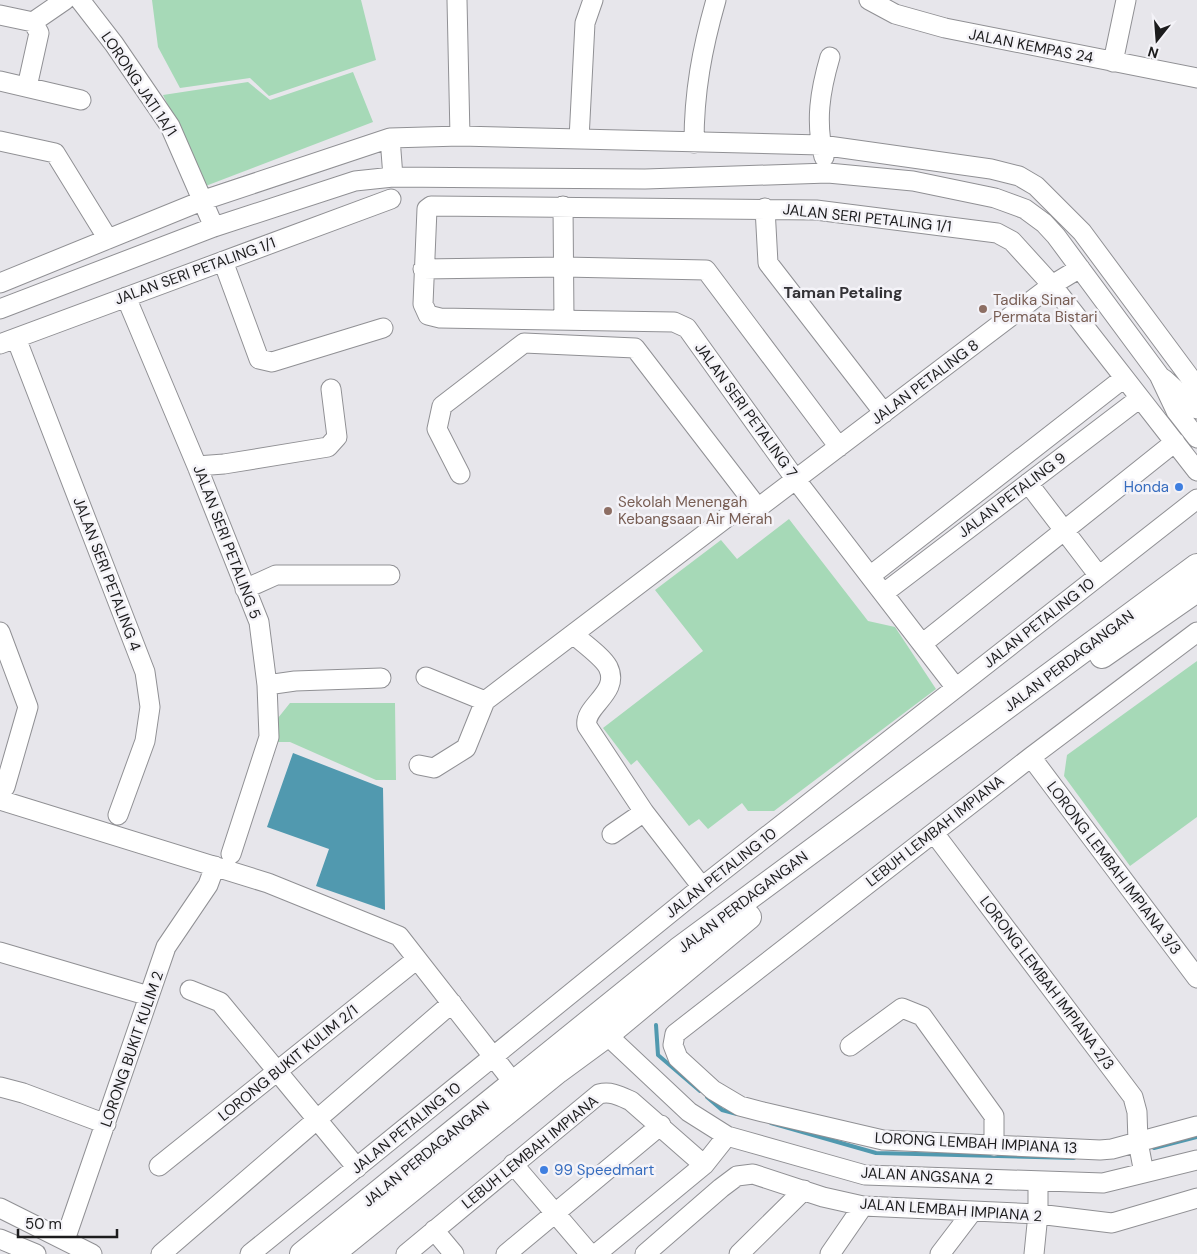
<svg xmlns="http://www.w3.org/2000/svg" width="1197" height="1254" viewBox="0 0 1197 1254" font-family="'DM Sans',sans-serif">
<rect width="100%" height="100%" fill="#e7e6eb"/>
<!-- green -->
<path fill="#a6d9b7" d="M152,0H361L376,60L269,96L250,78L180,88L158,47Z
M353,72L373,122L203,187L183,136L163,95L248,82L270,100Z
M789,519L868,621L895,627L936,689L774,811H748L742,803L708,829L699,819L689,826L637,760L631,765L603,728L703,651L655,590L721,540L737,559Z
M1197,661V817L1130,866L1064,776L1067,755Z
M290,703H395L396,780H376L290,742H278V718Z"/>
<!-- water -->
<path fill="#5199af" d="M293,753L383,788L385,910L316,886L329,849L267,827Z"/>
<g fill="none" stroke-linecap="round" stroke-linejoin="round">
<!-- stream -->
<path stroke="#5199af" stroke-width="4" d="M656,1025L658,1055L700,1091
M707,1097L722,1110L737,1114
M771,1123L876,1153L1074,1158
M1154,1148L1197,1137"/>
<!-- minor casing -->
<g stroke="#909094" stroke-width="21">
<path id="minor" d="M80,0L114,44L170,126L214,227
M457,0L460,136
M869,0L895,14L945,28L1197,78
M0,15L33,22L65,0
M1113,62L1126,0
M0,81L81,100
M27,87L39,33L33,22
M390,138L393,177
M579,139L585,23L593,0
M0,141L55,153L108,239
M694,143C694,92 702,49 716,0
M824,157C815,122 820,91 830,57
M563,206L564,320
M765,208L768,263L884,413
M223,261L259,359L272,362L383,328
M423,269L564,267L706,270L839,447
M0,283L204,200L390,138L460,136L821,145L991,169L1019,176L1036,186L1082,232L1197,387
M126,297L197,466L259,622L267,685L269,737L231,854
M0,309L214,227L355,181L393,177L645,179L828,173L913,181L995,198L1025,209L1044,223L1056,236L1159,375L1176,411L1197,438
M16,338L145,672L150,707L145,741L118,815
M0,344L391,199
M1164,379L1197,409
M197,466L224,464L328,447L337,437L331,389
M460,474L437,429L442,406L524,343L635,348L751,499
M1028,483L1099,576
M870,576L1124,378
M245,589L276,575H390
M884,593L1140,398
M0,632L28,707L5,787
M1197,632L1031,757L675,1034L673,1045L678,1058L713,1090L740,1106L763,1112L883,1140L1100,1150L1112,1149L1197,1126
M573,634C582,642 603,657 608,667C621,693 583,706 587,726L644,812L702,887
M922,644L1175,442
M426,677L485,701
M267,685L295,681L381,678
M956,688L796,480L687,328L674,322L440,318L428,315L423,304L427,209L431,206L816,210L997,233L1012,241L1052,285L1197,471
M1031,757L1197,978
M419,765L434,768L466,748L485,701L751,499L758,508L1052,285L1080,268
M0,800L268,883L399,936L513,1082
M934,833L1133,1097L1137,1112L1138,1142L1144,1173
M612,834L644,812
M0,952L149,996
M190,990L220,1002L357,1168
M607,1035L689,1112L727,1136L865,1175L1103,1183L1197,1160
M850,1046L902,1008L922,1016L994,1116V1146
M0,1087L23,1093L106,1124
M513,1164L590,1254
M159,1166L417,959
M0,1208L92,1254
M434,1230L454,1254
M0,1239L36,1254
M65,1240L166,947L208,885L215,866
M161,1254L452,1003
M250,1254L702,887L1197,499
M406,1254L599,1094C611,1091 620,1096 631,1101L704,1165
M506,1254L661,1125
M596,1254L704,1165L727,1136
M645,1254L721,1188L737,1176L753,1174L823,1197L863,1206L1038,1214L1112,1223L1197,1198
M739,1254L804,1190
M830,1254L863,1206
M940,1254L972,1212
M1034,1254L1038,1214V1181"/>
</g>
<!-- major casing -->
<g stroke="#909094" stroke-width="26">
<path id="major" d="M1102,656L1197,590
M302,1254L678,950L1197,566
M332,1254L558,1071L607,1035L749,917"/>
</g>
<!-- minor -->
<use href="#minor" stroke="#fff" stroke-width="19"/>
<!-- major -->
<use href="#major" stroke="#fff" stroke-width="24"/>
</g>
<!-- markers -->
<g fill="#8d6e63" stroke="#f4f3f8" stroke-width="2">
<circle cx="983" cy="309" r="5"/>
<circle cx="608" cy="511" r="5"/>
</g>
<g fill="#3f7fe0" stroke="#f4f3f8" stroke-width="2">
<circle cx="1179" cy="487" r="5"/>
<circle cx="544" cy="1170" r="5"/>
</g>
<g text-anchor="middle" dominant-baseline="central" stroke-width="5" stroke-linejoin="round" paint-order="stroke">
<!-- street labels -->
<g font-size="15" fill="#1c1c1d" stroke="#f4f3f8">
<text transform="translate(1031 46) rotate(11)">JALAN KEMPAS 24</text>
<text transform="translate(139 84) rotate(56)">LORONG JATI 1A/1</text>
<text transform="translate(867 218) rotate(6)">JALAN SERI PETALING 1/1</text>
<text transform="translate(195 271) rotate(-20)">JALAN SERI PETALING 1/1</text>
<text transform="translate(925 382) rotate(-37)">JALAN PETALING 8</text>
<text transform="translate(746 410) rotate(54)">JALAN SERI PETALING 7</text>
<text transform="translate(1012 495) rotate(-37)">JALAN PETALING 9</text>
<text transform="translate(227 542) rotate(69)">JALAN SERI PETALING 5</text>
<text transform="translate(107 574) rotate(69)">JALAN SERI PETALING 4</text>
<text transform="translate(1039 623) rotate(-38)">JALAN PETALING 10</text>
<text transform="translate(1069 661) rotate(-37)">JALAN PERDAGANGAN</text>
<text transform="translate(935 831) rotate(-38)">LEBUH LEMBAH IMPIANA</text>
<text transform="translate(1114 868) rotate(53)">LORONG LEMBAH IMPIANA 3/3</text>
<text transform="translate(721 873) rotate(-38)">JALAN PETALING 10</text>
<text transform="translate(743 902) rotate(-37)">JALAN PERDAGANGAN</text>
<text transform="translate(1047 983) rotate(53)">LORONG LEMBAH IMPIANA 2/3</text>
<text transform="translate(132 1049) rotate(-71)">LORONG BUKIT KULIM 2</text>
<text transform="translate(288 1063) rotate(-39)">LORONG BUKIT KULIM 2/1</text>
<text transform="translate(406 1128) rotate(-39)">JALAN PETALING 10</text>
<text transform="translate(976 1143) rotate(3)">LORONG LEMBAH IMPIANA 13</text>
<text transform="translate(530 1152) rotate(-39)">LEBUH LEMBAH IMPIANA</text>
<text transform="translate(426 1154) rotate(-39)">JALAN PERDAGANGAN</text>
<text transform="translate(927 1176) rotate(3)">JALAN ANGSANA 2</text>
<text transform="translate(951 1210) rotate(4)">JALAN LEMBAH IMPIANA 2</text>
</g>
<!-- education labels -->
<g font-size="15" fill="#785e54" stroke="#f4f3f8" text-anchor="start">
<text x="993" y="300">Tadika Sinar<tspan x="993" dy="17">Permata Bistari</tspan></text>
<text x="618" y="502">Sekolah Menengah<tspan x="618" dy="17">Kebangsaan Air Merah</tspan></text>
</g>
<!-- shop labels -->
<g font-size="15" fill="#366cbe" stroke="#f4f3f8" text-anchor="end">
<text x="1169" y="487">Honda</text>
<text x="554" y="1170" text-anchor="start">99 Speedmart</text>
</g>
<!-- neighbourhood labels -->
<g font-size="16" font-weight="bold" fill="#323135" stroke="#f4f3f8">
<text x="843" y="292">Taman Petaling</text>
</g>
</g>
<!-- north arrow -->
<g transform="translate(1157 40) rotate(197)" stroke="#f4f3f8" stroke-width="4" paint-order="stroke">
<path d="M0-4L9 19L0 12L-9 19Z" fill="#1c1c1d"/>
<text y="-8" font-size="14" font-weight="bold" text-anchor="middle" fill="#1c1c1d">N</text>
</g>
<!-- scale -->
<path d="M18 1229v8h99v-8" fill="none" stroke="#1c1c1d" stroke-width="2.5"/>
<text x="25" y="1229" font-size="15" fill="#1c1c1d" stroke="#f4f3f8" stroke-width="4" paint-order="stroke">50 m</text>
</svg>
